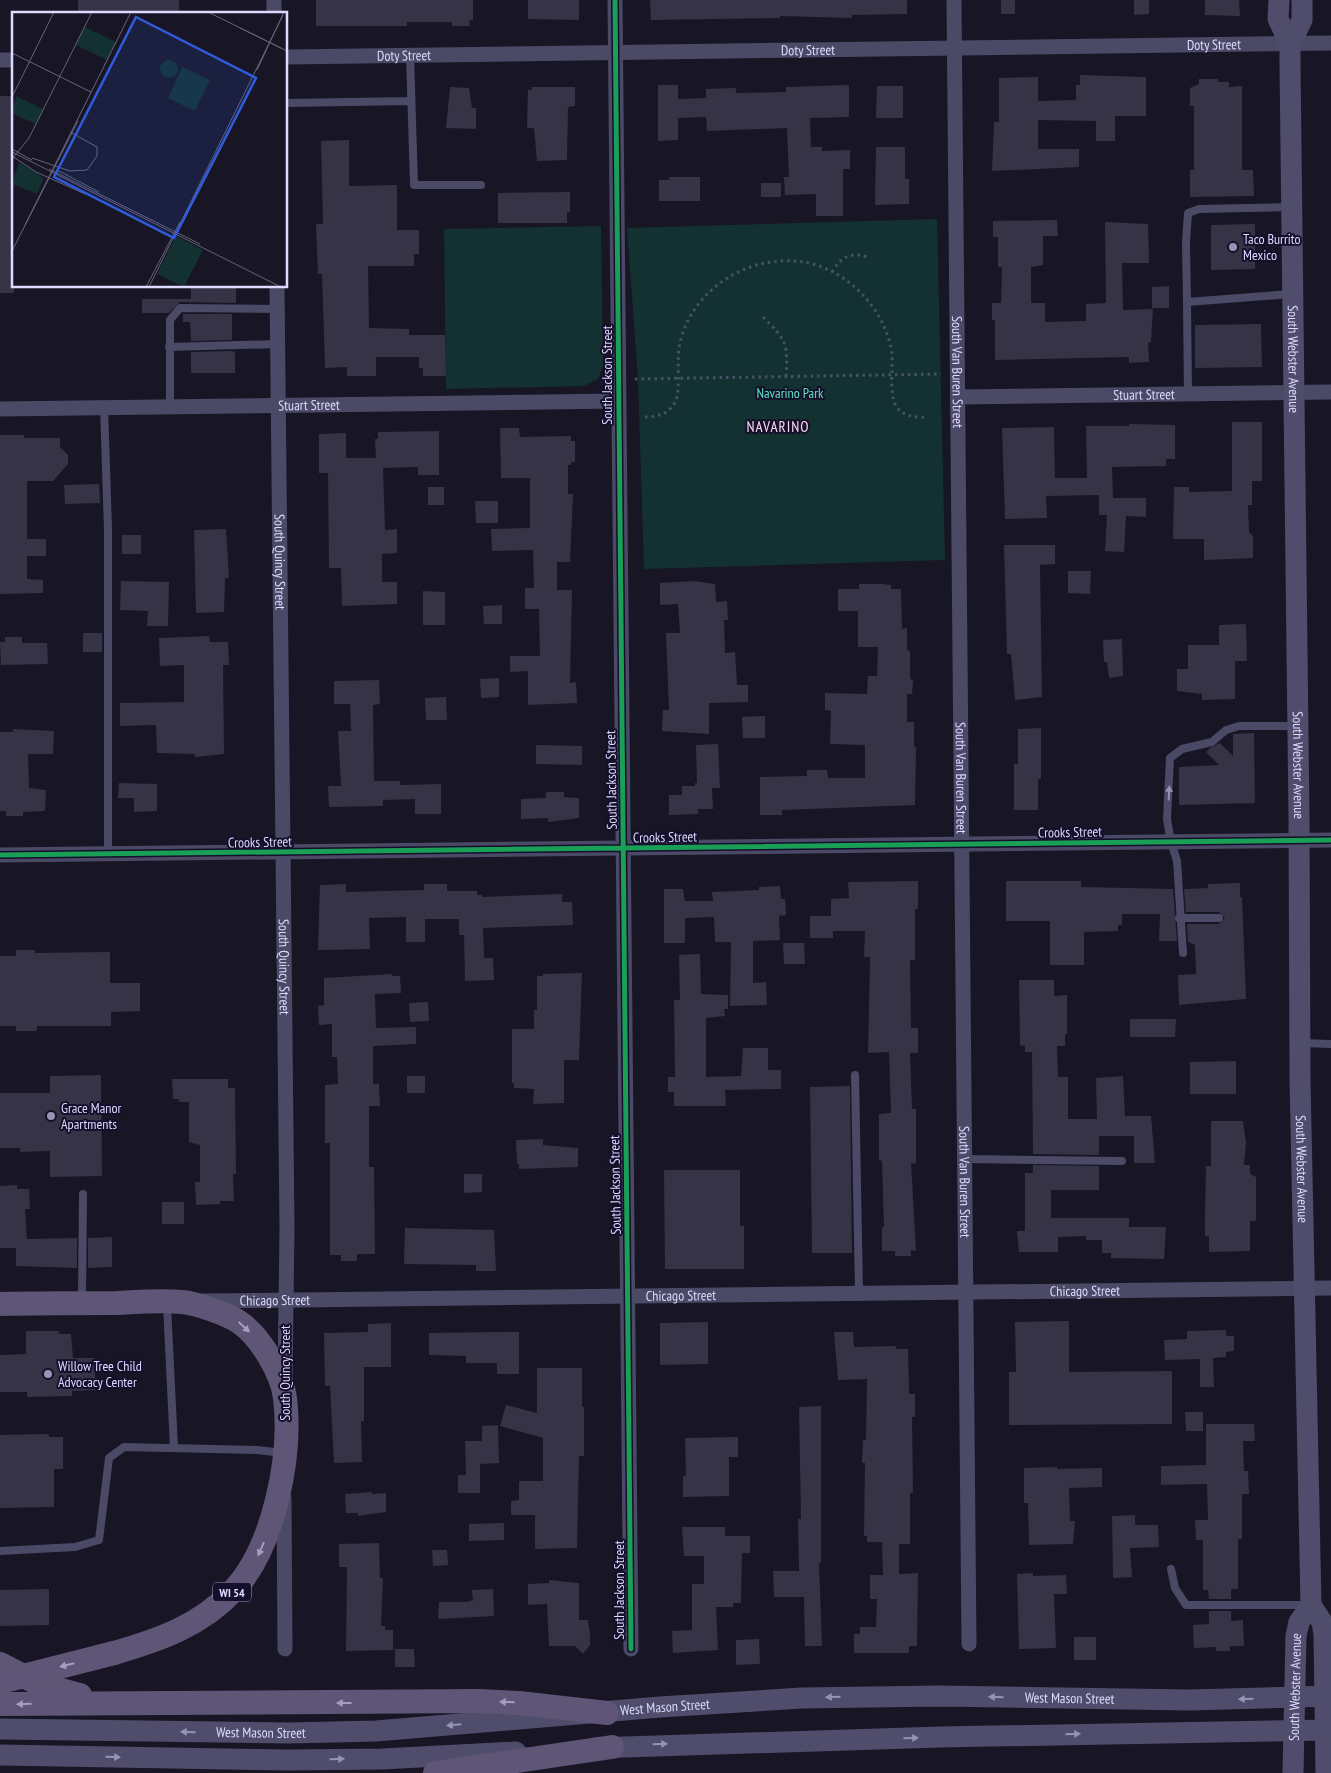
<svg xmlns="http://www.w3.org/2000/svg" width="1331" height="1773" viewBox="0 0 1331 1773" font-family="'PT Sans Narrow',sans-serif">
<rect width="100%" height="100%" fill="#181525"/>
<!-- green -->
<path fill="#133131" d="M937,219L945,560L644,569L638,379L627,228Z
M601,226L603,366L598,379L584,386L446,389L444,229Z"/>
<!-- building -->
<path fill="#363346" d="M78,0H179V14H78Z
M316,0H473V20H469L470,26H452V22H407V26H316Z
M528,0H579V20L528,19Z
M650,0H907V14L852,15V18L780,16V18L651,20Z
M1001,0H1015V14H1001Z
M1134,0H1149V14L1134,15Z
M1205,0H1239L1240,16L1205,15Z
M1080,75L1146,77V116H1115V141H1096V121L1038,120V149H1079V167L992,171L994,122H999V78L1038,77V101L1076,100V85H1080Z
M1199,79H1218V82H1229V87L1242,86V170H1253L1254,196L1190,197V170H1194V106H1190V88L1199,84Z
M658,85H678V99L706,98V89L736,88V93L786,92V87L849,85V117L810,118L811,147H822V151L850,150V169H843V216H816V194L785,195L784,177H789L787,128L707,131L706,117L678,118V140L658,141Z
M877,86H903V118H876Z
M450,87L469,88L472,108H476V129L446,128Z
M532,87H575V106L568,107L567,160L537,161L534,128H527L528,90H532Z
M0,96H14V293H0Z
M349,140V186L397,185V230H419V254H414V266H368L369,328L409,329V335H445L446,376H423V368H419V357H376V376H347V367L325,368L322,274H318L316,224H323L321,141Z
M876,147H905V179H909V204L875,205Z
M669,177H700V201H659V180H669Z
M761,183H781V197H761Z
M570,192V212H567V223H498V193Z
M1057,220L1058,236H1043V265L1031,267V303H1045V322L1086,321V304L1106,303L1105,222L1148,224L1149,263H1122L1123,310L1153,309L1151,342L1148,343L1149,362L1129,363V357L995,360V320H992V303H1001L1002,267H998V237H993V221Z
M1255,224V269L1211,270V225Z
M191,286H236V303L180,302L169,313H142V299H191Z
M1169,286V308H1152V287Z
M183,314H232V340L191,341L190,322H183Z
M1261,324L1262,367L1195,368V325Z
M232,351L235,353V373H191V352Z
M1232,422H1262V481H1252V505H1248L1249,532L1253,536V558L1204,560V539H1173L1174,487H1189V492L1232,491Z
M1129,424L1175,425V459H1166V466L1112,467L1113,498H1146V517L1126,516L1124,552L1105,551L1107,515H1099V495L1046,496L1047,518L1005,519L1002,428L1054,427L1055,478H1087L1086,426H1129Z
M500,428H519L520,437L571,436V441H575V462H571V465H568V494H573L570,562H557V590H572L570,683L576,682L577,703L528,705V671L510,672V656H540L539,609H525V588H534L533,550L492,551L491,529L530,528V478H501Z
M439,431V475H418V467L383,468L385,530L397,529V553L382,554V582H397V604L342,606L341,568H329L328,473H319V434L346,433V458H376L375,439H378V432Z
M0,435H24V438H60V447L68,455V464L53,481H27V539H46V556H27V579L43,580V593L0,594Z
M99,484L100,503L65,504L64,485Z
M428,487H444V505H428Z
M475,501H498V523H476Z
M226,529L229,578H225L224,612L196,613L194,530Z
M122,535H141V554H122Z
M1004,545H1055V564L1040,565L1042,697L1015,700L1011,654H1007Z
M1068,571H1091L1090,594L1068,593Z
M121,581L169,582L168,626H147L148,611L120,610Z
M694,581L715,584L716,602L727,601L728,620H724L725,653L735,652L737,685H748V702L709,703V734L662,731L663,710H669L666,633H680L678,604L660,605V583Z
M859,584H882L891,585V589H901L902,629L907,628V650L910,651V679L913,680L912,694H907V722H914V747H916L915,805L782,810V815H760V777L807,776V770H827L828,778H865V745L830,744L831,711L825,710V693L867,694L868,676H877L878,647H858V611H838V589H859Z
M423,591L445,592V625H423Z
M502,605V624H484L483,606Z
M1246,624L1247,661H1235V699L1202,700V694L1177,691V669H1188V645H1219V625Z
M83,633H102V652H83Z
M209,636L210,642H228L229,665H223L224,754L195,757V754L157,753L156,725L120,726V703L184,702V665L160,666L159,638Z
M5,637H22V643H47L48,664L1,665L0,642H5Z
M1122,639L1123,676L1109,678L1107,662H1104L1103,640Z
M499,678V697L481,698L480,679Z
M379,680L380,704L373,705L374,781H400V785L441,784V814H415V799L383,800V806L329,807L328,786H341L338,731H351L350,704H334V681Z
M446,697L447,720H426L425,698Z
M765,716V738H743L742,717Z
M1041,728V779H1038V810H1014V764H1018V729Z
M13,729L54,731L53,754H28L29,788L46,790L45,811L23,812V816H6V811H0V732H13Z
M1254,733L1255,803L1179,805V767L1219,765L1206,752L1210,748L1220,743L1233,756V734Z
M718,744L720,788H712L713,809H698V814L669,815V795H682V786H695V783H697L696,745Z
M536,745L582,746V765L536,764Z
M119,783L157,784V811L134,812V798H118Z
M546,792H564V797L579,798V818L548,822V818L521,819V799L546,798Z
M918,881V909H915V960H910L911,1028H918V1053H910L912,1109H916V1164L911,1163L916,1251L911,1250V1256H895V1251H882V1227H884L882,1161L879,1160V1114L891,1113L889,1052L868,1053L870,960V957H864L865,931H833V938H810V916H831V899L849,898L848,882Z
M1006,881H1081V887L1173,889L1177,941H1159L1160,914H1122V925H1118V931L1084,932V965H1050V921H1006Z
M1240,883V897H1242L1246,999L1179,1005L1178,975L1196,974L1195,945L1188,942L1187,924H1219L1225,918L1219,912H1186L1184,889L1208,888V884Z
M346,884V892L424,890V884H447V891H477V895H482V897L562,894V902H572L573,925L483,928L484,958H493L494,980L465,981L464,935H459V919H425V942H406V917L369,918L370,949L318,950L320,885Z
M780,886L781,899H785L786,915L779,916L780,940L753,941V983L766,982L767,1005L730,1006L731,942H715L714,917L685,918V943H664V889H683L685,901H713L712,892L759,890V887Z
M783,943H804L805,964H784Z
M16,950H35V953L110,952V983H140V1011L111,1012V1026H37V1031H16V1026H0V956H16Z
M700,954L701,994L728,995V1009H724L725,1016L706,1018V1077L741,1076L743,1048H768V1070H781V1089L725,1090L726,1106H674V1092H668V1077H675L674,1000H680L679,955Z
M582,973L579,1060H564V1103L533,1104L534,1089L514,1088V1083H512V1029H534V1010H537V976H543V974Z
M392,974V976H400L401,993L375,994L376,1028L416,1027V1044L373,1046V1084H379L380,1106H369V1167H374L375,1254H357V1261H341V1255H330V1143H325V1085L338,1084L337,1057H332V1024L319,1025L318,1006L324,1005V978Z
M1019,980H1054V996L1067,995V1034H1065V1046H1057L1058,1077H1068V1119H1097L1096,1078L1123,1076L1125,1116H1151L1155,1163H1134V1136H1099V1155L1033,1154L1032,1052H1025V1045L1020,1046Z
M428,1002L429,1021L410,1022L409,1003Z
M1130,1019H1176L1175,1037H1130Z
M1236,1061V1094H1190V1062Z
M101,1075L102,1176L50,1177V1151L20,1152V1148H0V1093H50V1076Z
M407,1076H425V1093H407Z
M172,1079H228V1088H235L236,1174H233L234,1201H220V1204L196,1205L195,1182H200V1145L189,1142V1102H179V1099H173Z
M850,1086L852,1253H812L810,1087Z
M1211,1121H1243L1246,1143L1244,1165H1250V1174L1256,1177V1221H1250V1251L1209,1252V1236H1205V1213L1206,1166H1211Z
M543,1139V1145L578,1148V1167L519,1169V1164H517L516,1140Z
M1033,1165L1099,1166V1190H1051V1218H1129V1227H1166L1164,1259L1111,1258V1253H1102V1240H1086V1236L1058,1237V1252H1019L1017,1231H1025V1173H1033Z
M664,1170H740V1226H744V1269H665Z
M464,1174H482V1192L464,1193Z
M17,1185V1189H29L30,1209H25L27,1239L77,1238V1268L16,1266V1248H0V1186Z
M162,1202H184V1224H162Z
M405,1228L494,1230L496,1271H476V1265L404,1264Z
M112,1237V1267L88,1268V1238Z
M1069,1321V1372L1172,1371V1424L1009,1425V1372H1016L1015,1322Z
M708,1322V1364L660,1365V1323Z
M391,1323V1367H364V1421H361L362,1462L334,1463L330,1386H325L324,1333L368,1332V1324Z
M1226,1330V1336H1234V1351L1226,1352V1357L1213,1358L1214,1387H1200V1359L1165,1360L1164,1340L1187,1339V1331Z
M26,1331H59V1334H71L73,1358H95V1390L72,1391V1396L27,1397V1392H0V1355L26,1354Z
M502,1332H519V1374H497V1363H466V1356L429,1355V1333Z
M834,1332H853L854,1347L896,1346V1349H908L909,1391V1394H915V1417H912L913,1493H910V1544H899V1574L918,1573L917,1646H909V1653H854V1634H860V1627H876L877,1599H870V1575H883L882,1542H867V1536H864L865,1463H862L863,1440H866L867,1379L838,1380Z
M537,1368H582V1407H584V1456H579L577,1548L535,1549V1515H511V1501L519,1500V1481H543V1438L500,1426L506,1405L537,1413Z
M821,1406V1563H819L822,1646H805L804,1597H774L773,1571H799L798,1519H801L799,1407Z
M1185,1412H1203V1431H1186Z
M1206,1424H1254L1255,1441H1243L1244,1471H1248L1249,1494H1242V1539H1238V1589H1231V1599H1209L1208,1590H1203V1540H1196L1195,1520H1208L1207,1484L1161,1485V1466L1206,1465Z
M498,1425L499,1463L480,1464V1493H458V1475H466L465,1441H482V1426Z
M49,1434V1437H63V1469H54V1507L0,1508V1435Z
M738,1437V1457H729V1496L683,1497V1476H686L685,1438Z
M1057,1467V1469L1102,1468V1487L1069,1488L1070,1521H1075L1073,1544L1029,1545L1028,1503H1024V1468Z
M372,1492V1494L386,1493V1512L358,1516V1513H346L345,1494Z
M1135,1515V1525H1158L1159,1547L1130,1548L1132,1577L1113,1578L1112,1516Z
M504,1523V1540L469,1541V1524Z
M682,1527H725V1536H750V1553H742L741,1603H733V1607H716L718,1650L673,1653L672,1631L692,1630V1584H704V1556H684Z
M379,1543L380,1578H383L381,1626H385V1630H393V1650L346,1651L347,1567H339V1544Z
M432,1550H447L448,1565L433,1566Z
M1033,1573V1576L1066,1575L1067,1594H1054L1056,1648L1019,1649L1017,1574Z
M549,1580L579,1583V1620H588L590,1634V1645L583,1654L575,1646H549L547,1604L528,1605V1584L549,1583Z
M49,1589V1625L0,1626V1590Z
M493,1589L494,1616L438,1619L439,1602H467L473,1600L472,1590Z
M1209,1611H1231V1621L1243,1620L1244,1646H1230V1651H1216V1647L1194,1648L1193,1625L1209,1624Z
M1074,1637H1096V1660H1074Z
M759,1639L760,1664L736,1665V1640Z
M395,1649H414L415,1667H395Z"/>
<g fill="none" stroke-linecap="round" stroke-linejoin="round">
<!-- path -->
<path stroke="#455363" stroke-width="3" stroke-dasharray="2.5 4" stroke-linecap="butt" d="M832,272C840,258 851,251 867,257
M763,317C787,340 788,345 786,377
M635,379L941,374
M645,417C658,417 671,413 676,400C680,390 677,362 679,348C688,294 742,257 795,261C843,264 885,307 892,353C893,367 889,395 896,406C902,416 915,418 926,417"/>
<!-- service -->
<path stroke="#4b4a66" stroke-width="8" d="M410,55L414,185H481
M286,103L411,101
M1187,302L1186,243L1188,213L1199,209L1291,207
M169,347L278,344
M1188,394L1187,302L1291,294
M104,407L108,529V854
M170,407V320L180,308L278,309
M1179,918H1219
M1183,953L1177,861L1171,842L1167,819L1170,758L1182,749L1212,742L1226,730L1239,726H1296
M1302,1043L1331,1044
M855,1075L859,1293
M966,1159L1122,1161
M82,1301L83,1194
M167,1305L174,1448
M0,1551L75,1547L99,1540L109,1458L124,1447L257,1450L283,1453
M1171,1569L1175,1588L1186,1605H1306"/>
<!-- minor -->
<g stroke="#4b4a66" stroke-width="15">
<path d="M274,0V14"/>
<path d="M615,0L631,1649"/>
<path id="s1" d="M954,0L969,1644"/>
<path id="s2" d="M286,57L1331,43"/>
<path d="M0,60H14"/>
<path id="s3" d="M277,286L287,1227L285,1382"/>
<path id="s4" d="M958,397L1331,392"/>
<path id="s5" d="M0,409L618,401"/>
<path d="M0,855L1331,840"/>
<path id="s6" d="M203,1301L1331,1288"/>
<path d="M284,1498L285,1649"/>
</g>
<!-- secondary -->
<g stroke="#4f4d6b" stroke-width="21">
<path d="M1279,0L1278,19L1290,44"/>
<path id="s7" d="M1302,0V20L1290,44V65L1299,818L1300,1079L1311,1605L1322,1622L1324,1635L1326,1773"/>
<path id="s8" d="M0,1729L289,1733L376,1731L660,1707L802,1698L940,1696L1190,1700L1331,1696"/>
<path d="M594,1748L940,1737L1331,1730"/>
<path d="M0,1755L288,1760L382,1759L516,1752"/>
<path id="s9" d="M1293,1773L1296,1636L1299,1622L1311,1605"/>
</g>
<!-- primary -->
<path stroke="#5f5576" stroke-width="24" d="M0,1304C39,1303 78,1303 117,1303C139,1302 161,1300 182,1302C196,1303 227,1314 239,1322C260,1336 282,1373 285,1398C292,1456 274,1548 233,1591C200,1626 159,1640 114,1653
M0,1664L39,1684L80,1695
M0,1704L479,1701L519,1703L607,1713
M435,1773L612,1747"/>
<!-- primary-bridge -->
<path stroke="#5f5576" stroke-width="24" d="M0,1682L114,1653"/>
<!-- cycleway casing -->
<g stroke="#140f2b" stroke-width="8">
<path id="cycleway" d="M615,0L631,1649
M0,855L1331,840"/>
</g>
<!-- cycleway -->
<use href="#cycleway" stroke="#1a9f57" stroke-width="5"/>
</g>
<!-- one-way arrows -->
<defs><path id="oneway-solid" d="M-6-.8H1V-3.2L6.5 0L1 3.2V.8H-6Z" transform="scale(1.25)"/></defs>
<use fill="#9492b2" href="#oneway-solid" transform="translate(1169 793) rotate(-87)"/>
<g fill="#a49ec1">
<use href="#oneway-solid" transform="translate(244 1327) rotate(43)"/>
<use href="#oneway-solid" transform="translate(261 1549) rotate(114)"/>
<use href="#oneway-solid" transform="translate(67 1665) rotate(166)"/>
<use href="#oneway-solid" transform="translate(507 1702) rotate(-178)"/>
<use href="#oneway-solid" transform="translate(344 1703) rotate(-180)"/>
<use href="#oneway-solid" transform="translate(24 1704) rotate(179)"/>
</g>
<g fill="#9693b5">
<use href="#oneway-solid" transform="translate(833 1697) rotate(179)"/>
<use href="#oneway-solid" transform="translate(996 1697) rotate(-179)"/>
<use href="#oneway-solid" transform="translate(1246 1699) rotate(179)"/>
<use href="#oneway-solid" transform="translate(454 1725) rotate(175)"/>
<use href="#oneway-solid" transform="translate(188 1732) rotate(-179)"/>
<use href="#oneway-solid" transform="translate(1073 1734) rotate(-1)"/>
<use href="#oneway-solid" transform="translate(911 1738) rotate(-2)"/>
<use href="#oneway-solid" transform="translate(660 1744) rotate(-1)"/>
<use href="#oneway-solid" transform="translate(113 1757) rotate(1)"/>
<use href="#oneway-solid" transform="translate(337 1759) rotate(-1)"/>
</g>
<!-- markers -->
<g fill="#9894b3" stroke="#140f2b" stroke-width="2">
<circle cx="1233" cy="247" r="5"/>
<circle cx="51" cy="1116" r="5"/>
<circle cx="48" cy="1374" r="5"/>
</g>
<g text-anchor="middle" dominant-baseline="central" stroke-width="4" stroke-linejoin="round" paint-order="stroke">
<!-- shield labels -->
<rect fill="#140f2b" stroke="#a19cbf" stroke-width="1" x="213" y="1582.5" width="38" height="19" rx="4"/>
<g font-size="12" font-weight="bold" fill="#ddd9ff">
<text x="232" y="1592">WI 54</text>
</g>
<!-- street labels -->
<g font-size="14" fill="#ddd9ff" stroke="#140f2b">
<text stroke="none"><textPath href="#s2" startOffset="928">Doty Street</textPath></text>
<text stroke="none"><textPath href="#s2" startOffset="522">Doty Street</textPath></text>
<text stroke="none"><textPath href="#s2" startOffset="118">Doty Street</textPath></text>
<text stroke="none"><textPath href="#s7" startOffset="362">South Webster Avenue</textPath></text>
<text stroke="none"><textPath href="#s1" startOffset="372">South Van Buren Street</textPath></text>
<text transform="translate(607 375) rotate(-90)">South Jackson Street</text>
<text stroke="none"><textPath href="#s4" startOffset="186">Stuart Street</textPath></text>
<text stroke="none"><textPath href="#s5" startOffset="309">Stuart Street</textPath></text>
<text stroke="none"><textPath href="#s3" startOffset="276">South Quincy Street</textPath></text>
<text stroke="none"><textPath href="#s7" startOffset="768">South Webster Avenue</textPath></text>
<text stroke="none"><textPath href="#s1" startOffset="778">South Van Buren Street</textPath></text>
<text transform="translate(611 780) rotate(-91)">South Jackson Street</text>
<text transform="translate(1070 832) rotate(-1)">Crooks Street</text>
<text transform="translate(665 837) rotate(-1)">Crooks Street</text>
<text transform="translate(260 842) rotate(-1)">Crooks Street</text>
<text stroke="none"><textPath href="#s3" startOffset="681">South Quincy Street</textPath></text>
<text stroke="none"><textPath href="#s7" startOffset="1172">South Webster Avenue</textPath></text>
<text stroke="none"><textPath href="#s1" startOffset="1182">South Van Buren Street</textPath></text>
<text transform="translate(615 1185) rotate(-91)">South Jackson Street</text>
<text stroke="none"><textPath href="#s6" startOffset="882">Chicago Street</textPath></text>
<text stroke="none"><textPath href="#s6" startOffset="478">Chicago Street</textPath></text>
<text stroke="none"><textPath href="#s6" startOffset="72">Chicago Street</textPath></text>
<text transform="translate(285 1373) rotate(-90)">South Quincy Street</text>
<text transform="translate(619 1590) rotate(-90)">South Jackson Street</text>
<text stroke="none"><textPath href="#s9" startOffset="86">South Webster Avenue</textPath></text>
<text stroke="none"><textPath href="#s8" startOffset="1071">West Mason Street</textPath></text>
<text stroke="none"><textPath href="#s8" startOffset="666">West Mason Street</textPath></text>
<text stroke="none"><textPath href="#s8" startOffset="261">West Mason Street</textPath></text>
</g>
<!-- poi labels -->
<g font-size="14" fill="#ddd9ff" stroke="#140f2b" text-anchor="start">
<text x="1243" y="239">Taco Burrito<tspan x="1243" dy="16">Mexico</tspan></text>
<text x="61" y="1108">Grace Manor<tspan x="61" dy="16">Apartments</tspan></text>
<text x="58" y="1366">Willow Tree Child<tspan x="58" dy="16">Advocacy Center</tspan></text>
</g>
<!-- park labels -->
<g font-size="14" fill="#5de6c2" stroke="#140f2b">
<text x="790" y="393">Navarino Park</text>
</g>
<!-- neighbourhood labels -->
<g font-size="15" letter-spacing="1" fill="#ffdbf2" stroke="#140f2b">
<text x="778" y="426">NAVARINO</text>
</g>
</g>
<!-- overview -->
<g transform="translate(12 12)">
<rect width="275" height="275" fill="#181525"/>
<path d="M73,15L104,30L95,48L64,33ZM148 57a9 9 0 1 1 18 0a9 9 0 1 1-18 0ZM170,55L198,68L183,99L156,86ZM4,84L31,97L23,112L0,101ZM7,150L32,166L25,182L0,172ZM164,224L191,238L172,275L145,262Z" fill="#133131"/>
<path fill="none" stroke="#67637c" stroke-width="1" d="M196,0L275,39M228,16L269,36M0,41L79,80M245,58L272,0M0,85L42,0M0,137L20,148M0,140L269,275M0,144L24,160L73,182M20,146L58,159L75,158L85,144V135L58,120M0,147L17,126L80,0M37,157L188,232M47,159L87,180M13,213L119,0M0,239L66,109M134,275L168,210M137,275L271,3"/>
<path fill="#305cdc" fill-opacity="0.15" stroke="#305cdc" stroke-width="2.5" d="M124,5L244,66L162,226L42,165Z"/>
<rect width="275" height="275" fill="none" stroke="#ddd9ff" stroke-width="2.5"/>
</g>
</svg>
